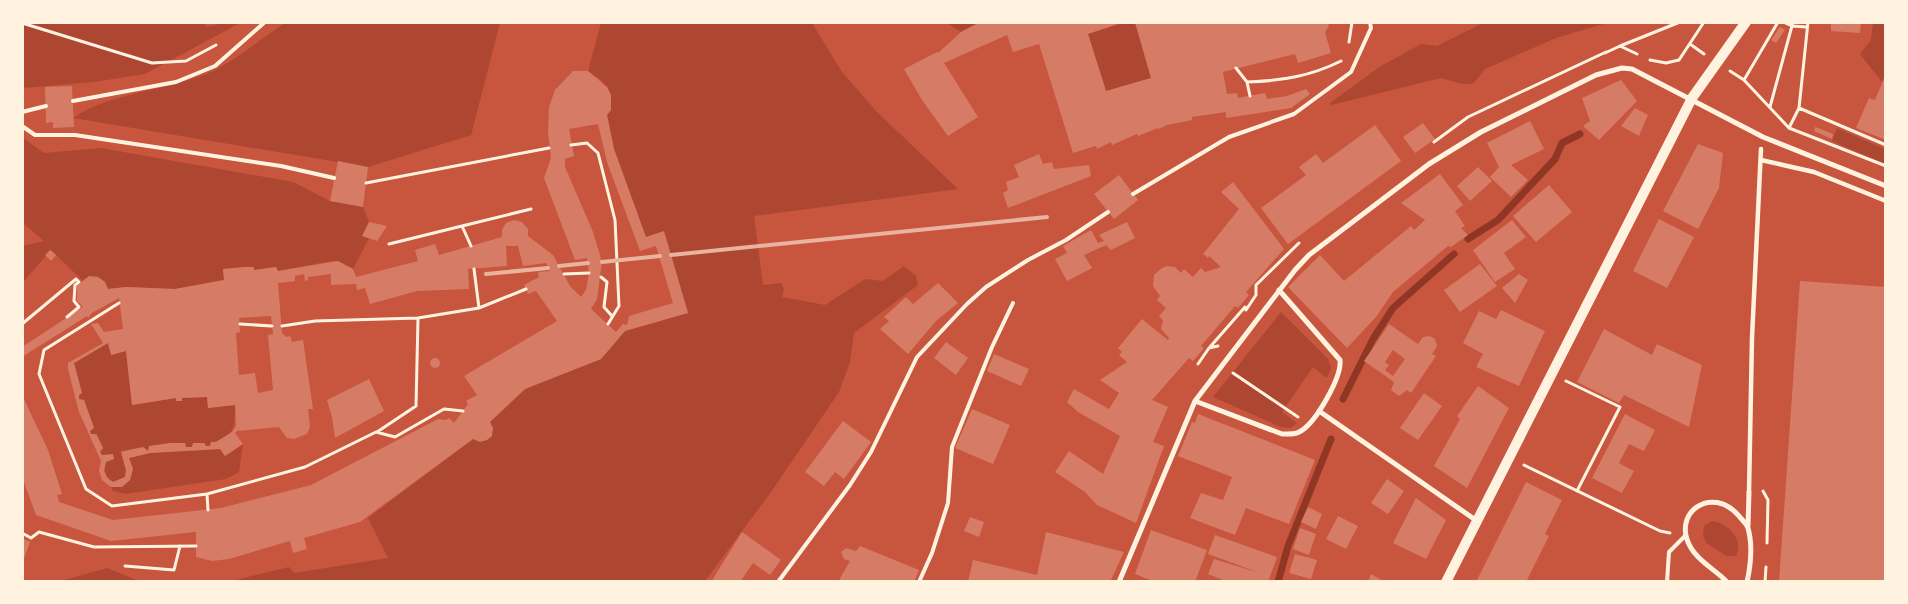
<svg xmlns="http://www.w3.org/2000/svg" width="1908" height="604" viewBox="0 0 1908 604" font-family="'Space Grotesk',sans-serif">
<rect width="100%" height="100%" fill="#c8553d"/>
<!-- green -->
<path fill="#ae4732" d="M204,22L206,27L224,23H240L145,74L94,82L23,88L22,23Z
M1485,22L1607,23L1556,38L1485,69L1473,84H1462L1441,78L1331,105L1330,103L1381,66L1421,44L1437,46Z
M285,23H500L471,135L368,167L73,118C110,92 173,90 215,70C239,58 262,38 285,23Z
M601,23H812L842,72L877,112L958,189L754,216L763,285L781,283L784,289L782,297L825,305L865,279L883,281L904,266L916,276L918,285L854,333L850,362L839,392L771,492L705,581L227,582L289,567L294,573L388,558L368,518L473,439C481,442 486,442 492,435L490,422L525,389L601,359L625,331L688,313L670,252L646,237L643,230L614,149L607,115L611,95L601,80L588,71Z
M947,23H980L961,32Z
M1124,23H1135L1151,78L1106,91L1088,34Z
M1873,23H1882L1885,25V74L1882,82L1860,54L1871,40Z
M1837,128L1885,149V164L1832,141Z
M23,138L44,153L101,148L293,182L330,201L363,207L369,222L363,235L369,238L353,269L338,261H331L278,271L276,267L254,270V267L223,269L224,280L175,289L126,287L108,289C103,277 94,274 82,280L51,250L23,282L22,246L44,241L23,223Z
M1281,312L1328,359L1331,368L1327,378L1313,367L1282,412L1297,423L1291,428L1281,427L1213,397Z
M108,343L111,355L126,351L132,405L176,398V401H182V398L207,397L208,408L235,405C235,424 235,440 211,442L210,446H206L204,443H193L192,447H186L185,443L149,446L148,451L143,447L121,451L126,470L125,477L113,482C102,474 105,467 107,456L102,455L100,452L103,448L97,434H91L90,431L94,427L84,400L79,399V395L82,393L74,363Z
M243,444L239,472L226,479L125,494L113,491L111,487H122L133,469L129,458L150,453L220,449L225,456Z
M1712,521C1728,523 1744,539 1736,556H1727L1706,543L1703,536L1704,526Z
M107,568L139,581H61Z"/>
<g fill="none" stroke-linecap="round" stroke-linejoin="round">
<!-- stream -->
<path stroke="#8f3625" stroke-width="7" d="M1468,239L1498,220L1555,159L1562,143L1580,134
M1343,399L1373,339L1393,308L1454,254
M1278,582L1288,546L1331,439"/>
</g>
<!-- building -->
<path fill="#d67c66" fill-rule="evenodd" d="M980,22H1123L1088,34L1106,91L1151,78L1135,22H1328L1329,26L1325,32L1331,53L1298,63L1295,54L1223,72L1227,94L1237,93L1238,98L1265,93L1267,99L1287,96L1306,89L1310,94L1291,108L1226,118V112L1192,117V120L1167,125L1159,129L1158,128L1138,136L1137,134L1112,145L1111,142L1097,149L1096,146L1073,153L1039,44L1013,52L1007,35L944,63L978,117L948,136L922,100L904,69L937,52L938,53L961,32Z
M1831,22H1861L1860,33L1831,31Z
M1780,27L1785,30L1776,43L1771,40Z
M573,71H588L607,87L611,95V110L607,115L614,149L646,237L664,231L688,313L625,331L601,359L525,389L490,422L493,428L492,436L487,440L480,442L473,439L360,522L304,538L307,549L293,553L290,541L229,559L212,561L196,557V532L111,541L36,515L22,477V395L48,450L62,494L57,495L59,502L113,520L221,508L311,485L438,419L446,420L449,418L454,423L468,404L466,401L477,395L464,376L557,321L536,291L528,294L524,285L539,277L538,272L550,271L546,263L523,266L518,246H506L507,266L468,269L469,289L417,291L370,304L365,288L357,290L356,284L331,285V274L308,277V280L305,281L304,274L295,276V281L278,283L282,333L286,337L290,336L292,342L303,340L313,409H308L310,427L307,434L294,439L287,438L279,427L237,431L235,433L243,444L225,456L220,449L150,453L129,458L133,469L130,480L122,487H111L102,480L99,471L101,461L79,412L68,369V363L103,343L91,324L98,323L104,332L123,329L119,298L92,313L88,318L87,316L22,357V347L83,307L77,301V286L89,276L98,277L105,282L108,289L126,287L175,289L224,280L223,269L244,267H254V270L276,267L278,271L338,261L353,269L356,277L418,261L415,250L435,244L439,255L502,237V230L506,223L514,220L522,222L528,229V236L553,255L570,286L581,297L586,290L589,273L587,258L575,260L544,178L551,158L548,132L549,107L555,90ZM598,124L607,162L640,251L656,246L673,303L629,316L627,325L623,324L616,332L591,309L597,299L602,262L593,232L565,167V159L574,156L569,129ZM271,316L273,334L268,335L273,390L258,393L255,373L239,375L236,333L240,332L239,318ZM108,343L111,355L126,351L132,405L176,398V401H182V398L207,397L208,408L235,405L236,426L232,432L216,442H211L210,446H206L204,443H193L192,447H186L185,443H170L149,446L148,451L143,447L121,452L126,470L125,477L113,482L107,478L104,471L106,462L114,459L113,454L102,455L100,452L103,448L96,434H91L90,431L94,428L84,400L79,399V395L82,393L74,363Z
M1886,74V140L1856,128L1869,98L1875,100Z
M1621,80L1637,101L1599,140L1583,126L1590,121L1582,98Z
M72,86L74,127L53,128V122L46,123L45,87Z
M1635,108L1648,115L1639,136L1621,126Z
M1530,121L1544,149L1511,165L1528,180L1511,197L1490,177L1499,167L1487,143Z
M1423,123L1435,139L1415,153L1403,137Z
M1375,125L1401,161L1288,244L1261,208L1306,175L1299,167L1316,154L1323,163Z
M1815,127L1833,134L1832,139L1814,131Z
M1698,144L1723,153L1719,188L1698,229L1663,211Z
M1039,154L1043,164L1052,162L1054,169L1089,165L1091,176L1008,208L1003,193L1008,190L1006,182L1019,177L1014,165Z
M338,161L368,167L363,207L330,201Z
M1478,167L1492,181L1470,201L1457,186Z
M1440,174L1463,205L1455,211L1465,226L1461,228L1468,235L1451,247L1448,246L1393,292L1376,317L1347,348L1288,287L1320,255L1344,281L1411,226L1414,230L1425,220L1401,203Z
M1119,175L1138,200L1114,219L1094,194Z
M1233,182L1284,249L1246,292L1249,295L1238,308L1235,306L1201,346L1204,348L1193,361L1189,358L1152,400L1168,407L1153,442L1164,446L1136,523L1097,505L1085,492L1055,472L1069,451L1103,474L1120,436L1078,412L1067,402L1074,389L1109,409L1119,393L1100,380L1127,362L1119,355L1122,352L1118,348L1142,319L1168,340L1169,338L1161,329L1163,320L1159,316L1166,308L1157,300L1160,296L1153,286L1154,275L1162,268L1167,266L1175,267L1181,273L1184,269L1193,277L1201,268L1205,272L1221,267L1209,256L1208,258L1203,254L1239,209L1221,192Z
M1549,185L1572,212L1536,242L1513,216Z
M1659,219L1694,237L1667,288L1633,271Z
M1512,220L1526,237L1504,253L1515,269L1495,282L1473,250Z
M369,222L387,226L377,241L362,236Z
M1127,222L1135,238L1111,250L1106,245L1084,255L1092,268L1067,281L1055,259L1067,253L1063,246L1091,230L1098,243L1104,241L1099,235Z
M50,250L56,255L51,261L45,255Z
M1480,264L1497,286L1460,312L1444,290Z
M1519,274L1528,280L1515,303L1502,288Z
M1800,281L1886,287V582H1779Z
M938,283L958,303L936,321L908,354L880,329L889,321L884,317L906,297L913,304Z
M1501,310L1545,331L1519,386L1476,367L1483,354L1463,343L1479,311L1496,319Z
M1389,324L1418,344L1423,337L1430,336L1435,339L1437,346L1432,354L1436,356L1411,393L1407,390L1399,396L1391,390L1394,382L1364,361ZM1393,350L1405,359L1393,376L1385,370L1389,365L1385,362Z
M1604,329L1652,355L1657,344L1702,365L1689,427L1624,395L1619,403L1577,382Z
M946,342L968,358L956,375L934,358Z
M994,354L1029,369L1021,386L987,371Z
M430 363a5 5 0 1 1 10 0a5 5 0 1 1-10 0Z
M369,379L384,411L335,438L332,417L327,400Z
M1478,386L1509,408L1467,488L1434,466L1460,419L1457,416Z
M1424,393L1442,406L1418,440L1400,428Z
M972,409L1010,425L993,464L955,448Z
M1198,414L1315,460L1289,524L1246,508L1235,535L1190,518L1201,493L1223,500L1232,477L1178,456L1192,422L1195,423Z
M1625,414L1655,430L1644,451L1629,444L1619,463L1634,471L1622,493L1592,478Z
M843,421L871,442L844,479L835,472L824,486L805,472Z
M1387,479L1404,491L1388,514L1371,503Z
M1526,482L1562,500L1545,534L1549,536L1526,582H1476Z
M1416,498L1446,520L1426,559L1393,543Z
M1308,507L1322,514L1316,529L1301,522Z
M1338,516L1358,526L1346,549L1326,539Z
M970,517L984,522L979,537L964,531Z
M1300,528L1316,534L1309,555L1293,549Z
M1151,530L1207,550L1195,582H1155L1135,574Z
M742,532L781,560L770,575L753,563L740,582H711Z
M1046,532L1124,552L1110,582H968L973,560L1037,575Z
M1215,535L1277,557L1268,582H1228L1208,574L1214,559L1260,573L1208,554Z
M22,538L30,542L23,561H22Z
M860,546L919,570L914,582H838L850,561L844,559L841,552L846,548L856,551Z
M1295,554L1317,560L1311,579L1289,573Z
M1371,574L1385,582H1368Z"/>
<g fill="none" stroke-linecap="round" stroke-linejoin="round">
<!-- path -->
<path stroke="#fff3e0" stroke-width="3" d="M1783,22L1792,26L1807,27
M22,23L152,63L186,61L216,45
M1349,42L1352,22
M1690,44L1704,54
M1620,46L1680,22
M1605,53L1620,46L1637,54
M1650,60L1666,63L1679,60L1704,22
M1236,68L1247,82
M1730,71L1744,80L1789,128L1886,166
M1744,80L1778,22
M1250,96L1247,82C1281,81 1311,76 1341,61
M1770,107L1793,22
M1799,108L1886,145
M1789,128L1799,108L1808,22
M1434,142L1468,117L1606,52
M571,145L587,143L598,153L615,220L619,306L608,324
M366,183L549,148
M462,226L531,209
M389,244L462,226L471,246
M474,269L479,308
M564,274L589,273
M601,277L607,282L604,307L612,316
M119,303L44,350L39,374L86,489L112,506L207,494
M1246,310L1256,295V285L1299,243
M22,324L76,279L79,282L75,285L74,301L79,307L67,317
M240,324L272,326
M282,326L315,321L418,318L479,308L526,289
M1210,347L1245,307
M1198,364L1209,348L1218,346
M1233,373L1298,417
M1566,381L1620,407L1577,491
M377,432L416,406L418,318
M1524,465L1660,531L1670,533
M1763,491L1768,500L1767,543
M208,510L207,494L305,467L376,432L395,437L444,409L463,411
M22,533L31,538L39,532L94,547L196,546
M125,566L174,570L180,546
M1765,582L1766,567"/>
<!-- service -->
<path stroke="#fff3e0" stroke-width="4" d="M73,101L176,82L215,66L265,22
M22,112L46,106
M22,126L35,135H75L281,166L334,178
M1133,194L1229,137L1294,114L1351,72L1371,28L1370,22
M778,582L850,485L871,452L917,357L967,304L986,287L1028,260L1066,240L1108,212
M919,582L932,553L948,503L952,447L992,347L1013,303
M1667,582L1669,552L1686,535"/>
<!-- pedestrian -->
<path stroke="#fff3e0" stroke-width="4.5" d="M1761,160L1814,172L1886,201
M1749,492L1752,338L1761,149"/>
<!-- minor -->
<path stroke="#fff3e0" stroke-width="5" d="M1195,401L1282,434C1288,434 1296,435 1301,431C1316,422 1342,377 1340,360L1279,290
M1319,411L1477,521
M1748,526L1749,492
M1119,582L1195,401L1295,270L1309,255L1429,164L1481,132L1596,75L1622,68L1632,69L1763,137L1886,186
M1727,582C1716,570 1699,562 1691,548C1670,513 1712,484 1739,516C1742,520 1747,524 1748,528C1753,546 1751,564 1747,582"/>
<!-- secondary -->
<path stroke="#fff3e0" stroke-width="10" d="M1446,582L1692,98L1746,22"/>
<!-- rail -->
<path stroke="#e9b49f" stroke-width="4" d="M671,255L1047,217
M602,262L660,256
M559,266L588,263
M486,274L548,268"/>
</g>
<!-- border -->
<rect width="1908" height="604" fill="none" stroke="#fff3e0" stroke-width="48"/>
</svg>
